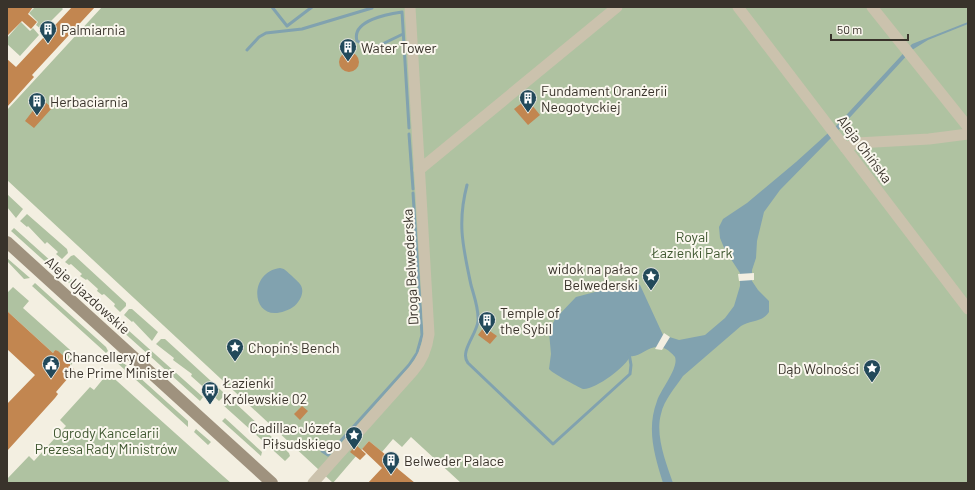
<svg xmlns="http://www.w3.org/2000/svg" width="975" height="490" viewBox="0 0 975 490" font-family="Barlow,sans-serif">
<rect width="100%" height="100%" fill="#f3efe1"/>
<!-- green -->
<path fill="#afc2a1" d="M35,7H61L63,9L42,30L36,25L38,22L29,13Z
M102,7H968V483H461L411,437L402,447L393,439L382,452L369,441L333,483L7,180V110Z
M21,22L30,31L33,28L39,35L20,56L7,44V38Z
M7,194L23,209L16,218L7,207Z
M27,214L67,249L68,253L62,259L56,254L58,252L47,242L45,244L28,226L27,227L20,221Z
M14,228L203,397L200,401L11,231Z
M74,255L126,303V306L120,312L114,306L115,304L104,294L102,295L97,291L98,289L87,279L86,280L80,276L82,274L71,264L69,265L65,262L71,256Z
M7,258L30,278L24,279L7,261Z
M35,283L106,347L108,351L106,353L32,286Z
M13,287L29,301L23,308L78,357L71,365L55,350L53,353L7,311V293Z
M129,309H132L158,332L152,341L133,321L132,322L124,315Z
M161,339H165L223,392L224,396L219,401L191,376L192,374L173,360L174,358L156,344Z
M118,358L188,421V427L114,360Z
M108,373L223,476L231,483H7V479L29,456L34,461L66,426L60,420L90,387L94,390Z
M228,400H232L289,453L290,456L285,461L223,405Z
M225,418L262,452L261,456L222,421Z
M196,429L211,442L208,445L194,432Z"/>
<!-- water -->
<path fill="#81a2af" d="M968,22V24L928,40L912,50L831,138L780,190L764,212L757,241L756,258L752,270V281L758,290L769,301V312C763,322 751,320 741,326L683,376C675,388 664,400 661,414C655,435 666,463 673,483H663C655,456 646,430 657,401C661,389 679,368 675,357C655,333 643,359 630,356C627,366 595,390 583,389C578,387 552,373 549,369L551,354L549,332L555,319L576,297L610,288L624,281H632L640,285L663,335L679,340L705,335L725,318L734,306L740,286V273L725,250L720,238L719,227L723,219L747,203L796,162L837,125L912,44Z
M280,268C286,269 287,272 292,276C299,283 305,286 301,297C298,304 292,309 285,311C251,324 247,272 280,268Z"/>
<!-- pier -->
<path fill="#f3efe1" d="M754,273V280L739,281L738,274Z
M664,333L670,337L662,350L655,349Z"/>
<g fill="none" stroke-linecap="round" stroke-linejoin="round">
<!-- stream -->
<path stroke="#81a2af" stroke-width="3" d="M272,7L287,26L312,7
M402,12L409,128
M372,48L357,41C351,20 389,14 402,12
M247,50L259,37L266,33L302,29L372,8
M370,50L403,34
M409,134L413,189
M467,185C457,223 463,247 471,285C474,296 479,309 478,321C477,334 459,352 468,363L553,444L630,374L631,365L629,353
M322,451L328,455L409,365L417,353L422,335L413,193"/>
</g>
<!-- building -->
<path fill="#c28650" d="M7,7H33L28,14L37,22L31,29L22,21L7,36Z
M72,7H95L32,75L34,77L7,107V59L16,67Z
M339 62a10 10 0 1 1 20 0a10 10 0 1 1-20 0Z
M527,99L540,115L528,125L514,109Z
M44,101L52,108L34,128L25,121L38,104L39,105Z
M7,311L53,353L55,350L58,351L70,362V366L75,370L56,392L58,394L55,398L7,451V404L35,375L7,349Z
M484,327L497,336L490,344L478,335Z
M302,406L308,411L300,420L294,414Z
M369,441L392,460L398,469L415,483H368L382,468L362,449Z
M356,445L366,454L360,460L350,452Z"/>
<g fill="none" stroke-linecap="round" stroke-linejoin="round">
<!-- street -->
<path stroke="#cbc2ad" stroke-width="11" d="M738,7L968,309
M872,7L968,127
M845,148L857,143L929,139L968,134
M419,170L617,7
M313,483L413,371C423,360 427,349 429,334L410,7"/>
<!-- secondary -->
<path stroke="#9f927e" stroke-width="12" d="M7,242L272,483"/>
</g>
<!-- icons -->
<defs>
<g id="building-pin" transform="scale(0.9)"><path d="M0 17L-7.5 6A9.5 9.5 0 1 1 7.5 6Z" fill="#22495a" stroke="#faf7ee"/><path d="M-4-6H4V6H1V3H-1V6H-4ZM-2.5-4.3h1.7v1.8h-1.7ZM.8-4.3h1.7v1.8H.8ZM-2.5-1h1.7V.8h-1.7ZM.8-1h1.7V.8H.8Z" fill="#fff"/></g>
<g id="sight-pin" transform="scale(0.9)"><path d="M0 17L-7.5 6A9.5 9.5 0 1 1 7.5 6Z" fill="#22495a" stroke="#faf7ee"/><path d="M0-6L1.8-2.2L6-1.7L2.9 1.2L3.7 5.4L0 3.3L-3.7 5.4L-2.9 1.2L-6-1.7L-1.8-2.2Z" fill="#fff"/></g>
<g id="civic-pin" transform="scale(0.9)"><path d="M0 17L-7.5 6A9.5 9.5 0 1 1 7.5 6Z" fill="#22495a" stroke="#faf7ee"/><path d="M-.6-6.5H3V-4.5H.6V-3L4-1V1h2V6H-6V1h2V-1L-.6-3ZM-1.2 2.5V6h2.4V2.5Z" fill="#fff"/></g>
<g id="bus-pin" transform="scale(0.9)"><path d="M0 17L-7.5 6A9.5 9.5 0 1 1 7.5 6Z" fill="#22495a" stroke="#faf7ee"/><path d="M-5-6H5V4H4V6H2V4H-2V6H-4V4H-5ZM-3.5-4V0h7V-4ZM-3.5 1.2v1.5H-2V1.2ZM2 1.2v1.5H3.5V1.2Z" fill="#fff"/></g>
</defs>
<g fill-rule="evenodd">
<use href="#building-pin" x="48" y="29"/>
<use href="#building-pin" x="348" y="47"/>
<use href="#building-pin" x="528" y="98"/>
<use href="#building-pin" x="37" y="101"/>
<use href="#sight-pin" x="651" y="276"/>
<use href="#building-pin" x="487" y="320"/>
<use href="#sight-pin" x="235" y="347"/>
<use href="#civic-pin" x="51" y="364"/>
<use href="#sight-pin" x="872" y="368"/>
<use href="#bus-pin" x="210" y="390"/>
<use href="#sight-pin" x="354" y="435"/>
<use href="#building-pin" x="391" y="460"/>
</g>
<g text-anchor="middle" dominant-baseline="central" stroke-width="4" stroke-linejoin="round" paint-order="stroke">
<!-- poi labels -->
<g font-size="14" fill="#39332b" stroke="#faf7ee" text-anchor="start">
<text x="61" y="29">Palmiarnia</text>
<text x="361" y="47">Water Tower</text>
<text x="541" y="90">Fundament Oranżerii<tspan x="541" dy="16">Neogotyckiej</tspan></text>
<text x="50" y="101">Herbaciarnia</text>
<text x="638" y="268" text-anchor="end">widok na pałac<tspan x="638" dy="16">Belwederski</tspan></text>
<text x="500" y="312">Temple of<tspan x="500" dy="16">the Sybil</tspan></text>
<text x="248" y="347">Chopin's Bench</text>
<text x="64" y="356">Chancellery of<tspan x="64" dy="16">the Prime Minister</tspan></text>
<text x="859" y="368" text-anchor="end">Dąb Wolności</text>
<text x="223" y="382">Łazienki<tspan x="223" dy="16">Królewskie 02</tspan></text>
<text x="341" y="427" text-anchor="end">Cadillac Józefa<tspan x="341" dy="16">Piłsudskiego</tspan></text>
<text x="404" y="460">Belweder Palace</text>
</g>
<!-- street labels -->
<g font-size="14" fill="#39332b" stroke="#faf7ee">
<text transform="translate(865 149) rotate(53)">Aleja Chińska</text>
<text transform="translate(410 267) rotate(-93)">Droga Belwederska</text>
<text transform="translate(88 295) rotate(42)">Aleje Ujazdowskie</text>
</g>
<!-- park labels -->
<g font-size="14" fill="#3f5730" stroke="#faf7ee">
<text x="692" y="236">Royal<tspan x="692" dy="16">Łazienki Park</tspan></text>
<text x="106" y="432">Ogrody Kancelarii<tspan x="106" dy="16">Prezesa Rady Ministrów</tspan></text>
</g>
</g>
<!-- border -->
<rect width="975" height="490" fill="none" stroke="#39332b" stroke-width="16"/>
<!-- scale -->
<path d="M831 34v6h77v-6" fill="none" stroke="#39332b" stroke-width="2"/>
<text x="837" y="34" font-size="12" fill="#39332b" stroke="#faf7ee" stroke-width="3" paint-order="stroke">50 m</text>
</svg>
